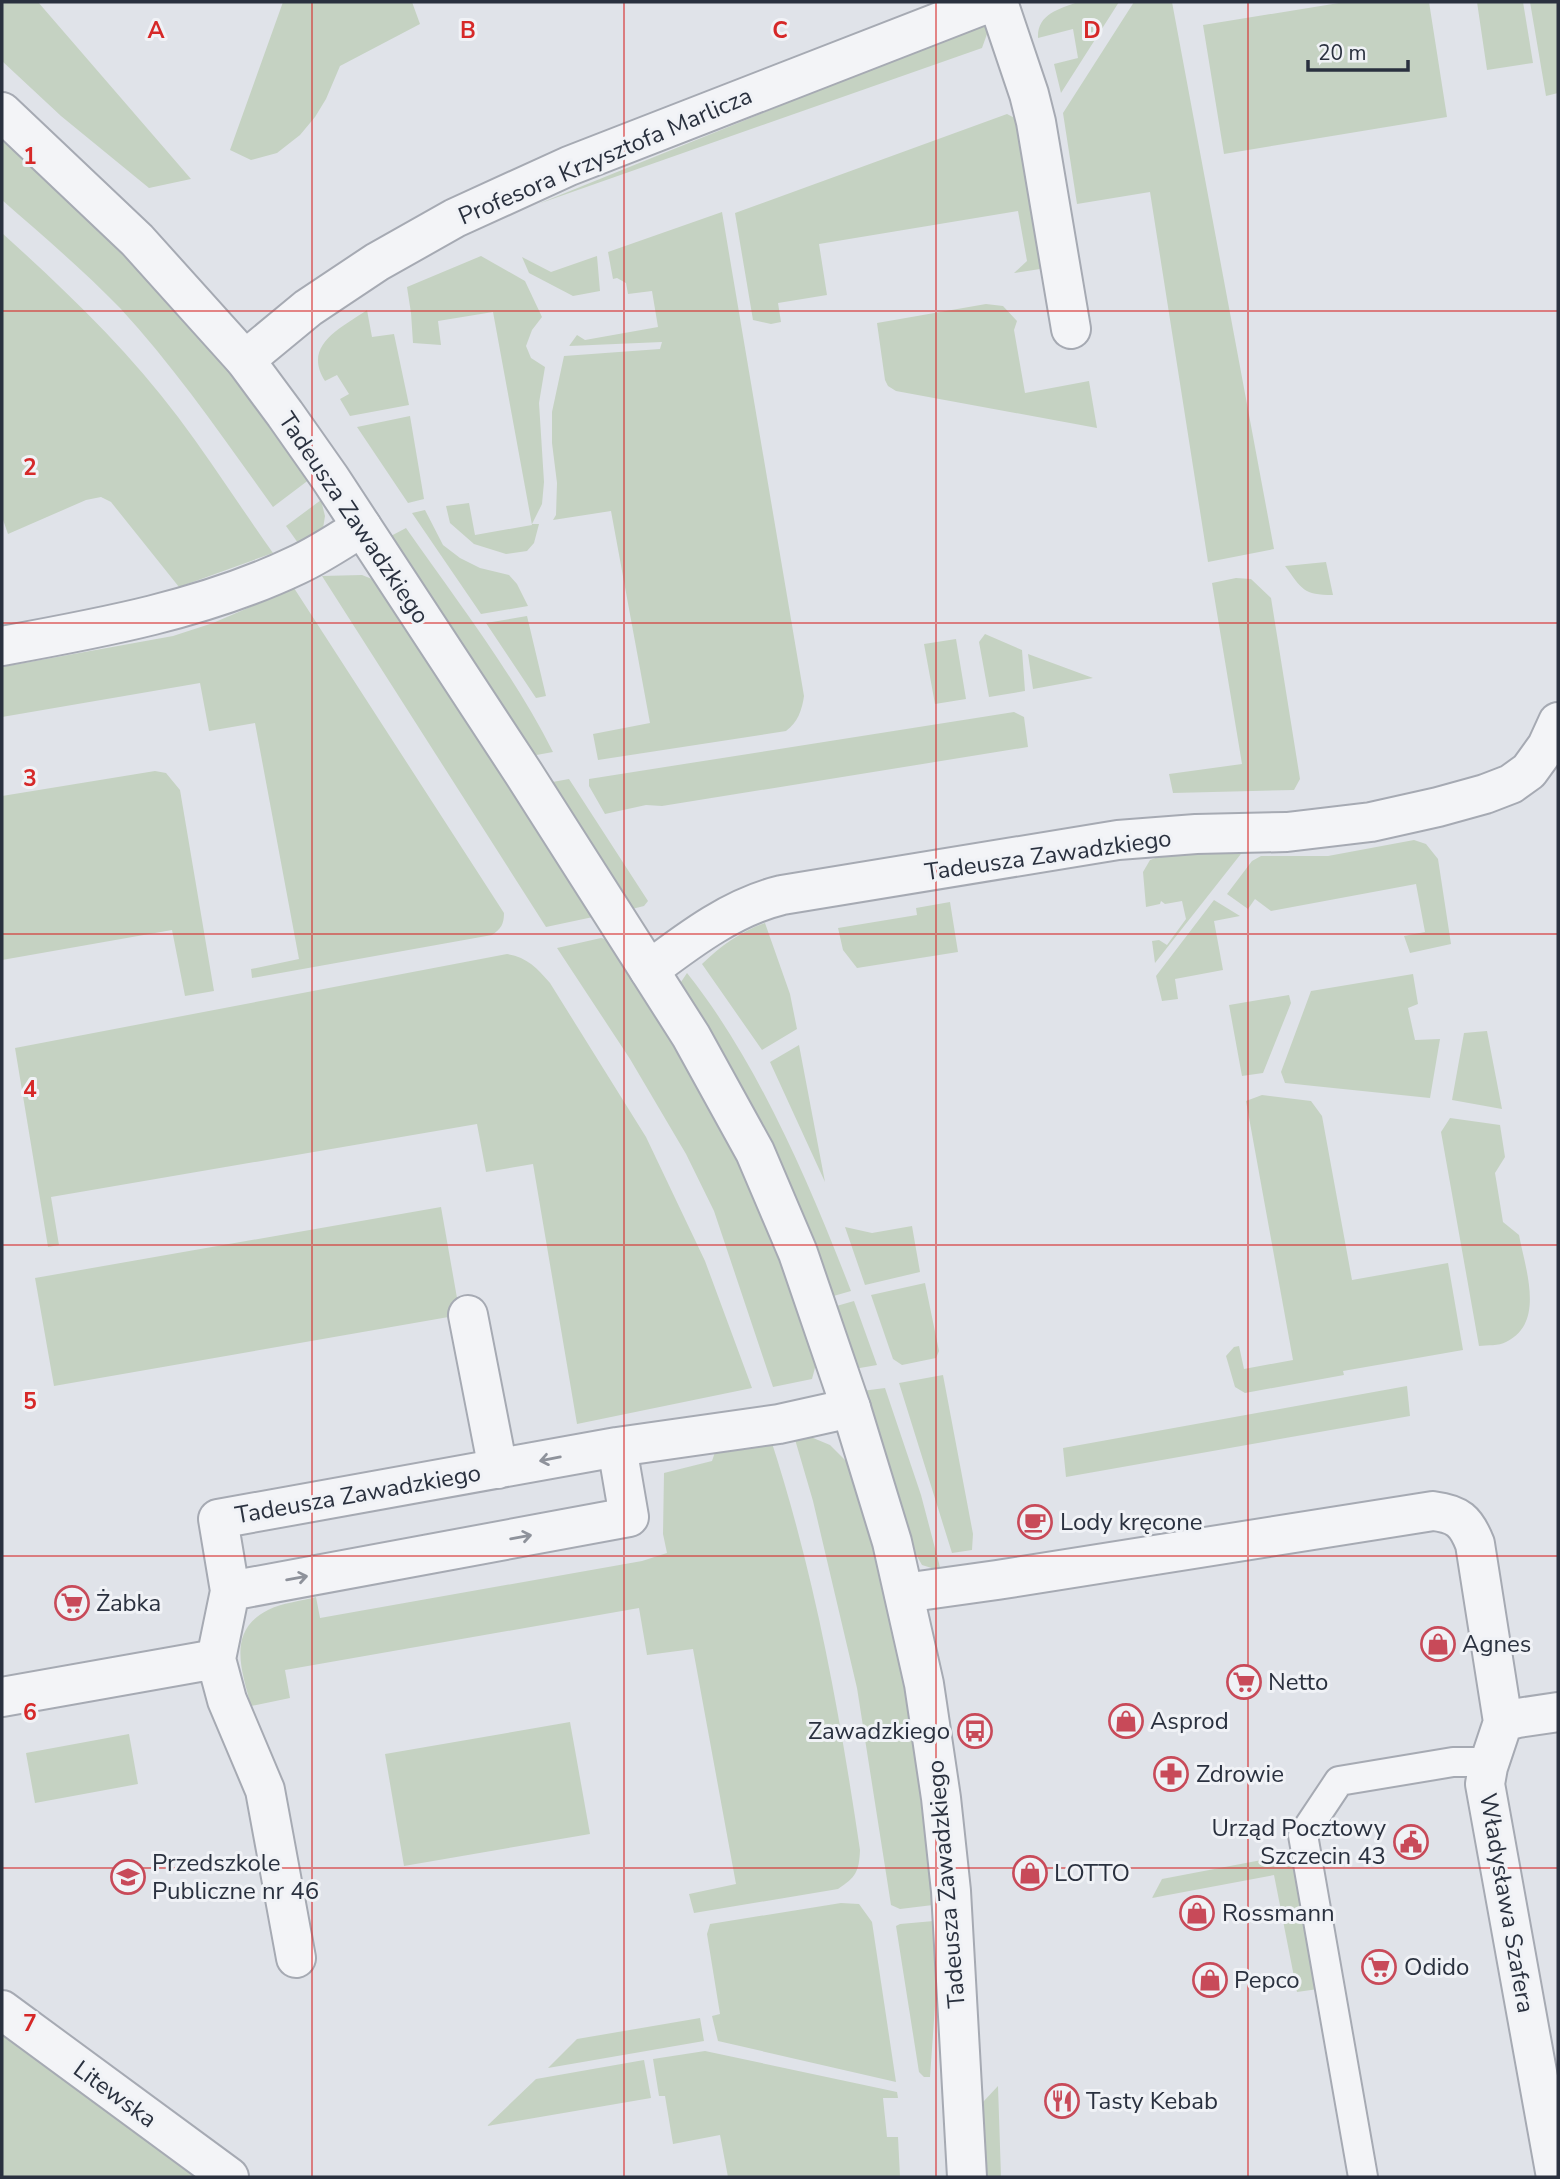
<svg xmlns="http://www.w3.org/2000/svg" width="1560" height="2179" viewBox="0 0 1560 2179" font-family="'Nunito Sans',sans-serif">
<rect width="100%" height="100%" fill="#e0e3e9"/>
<!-- green -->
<path fill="#c5d2c2" d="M2,2H38L191,179L149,188L61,116L2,61Z
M283,2H412L420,24L340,66L326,99L315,117L300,135L277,153L251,160L230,150Z
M1078,2H1119L1061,93L1054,64L1078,58L1073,29L1038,38C1037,14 1059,9 1078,2Z
M1134,2H1172L1274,549L1208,562L1150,192L1077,204L1063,113Z
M1345,2H1429L1447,117L1224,154L1203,25Z
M1477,2H1523L1533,63L1487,70Z
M1530,2H1558V93L1546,96Z
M992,20L982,48L538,204Z
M1007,114L1024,123L1053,267L1014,273L1027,261L1018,211L819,244L827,295L778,303L781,322L771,324L753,320L735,213Z
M2,137L119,245L190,321L274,424L310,479L273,507C224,439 177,370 120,308C83,270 42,235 2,200Z
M722,212L804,696C802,710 798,722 786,731L598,760L593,734L650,723L611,511L553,520L556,515L557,483L552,443V412L564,356L660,349L662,342L569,346L577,335L585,340L658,327L652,291L628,294L626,283L617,278L613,279L608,252Z
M2,233C65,290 127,349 178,417C211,461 241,508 273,553L179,587L111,502L101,497L86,500L8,534L2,517Z
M481,256L525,281L542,317L532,330L526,346L531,358L545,367L539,403L544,482L542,504L532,524H539L534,543L527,551L506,554L474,544L450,523L446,506L469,503L475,535L532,525L493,312L438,321L441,345L413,343L411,313L407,287Z
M597,256L600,291L573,296L529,273L522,257L551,272Z
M986,304L1003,306L1017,321L1014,330L1025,393L1089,381L1097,428L896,391L888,386L885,380L877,323Z
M367,310L372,337L394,334L409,405L350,416L340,399L349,394L337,375L325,381C302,345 341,328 367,310Z
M410,416L424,499L408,503L357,427Z
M321,500L325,516L322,535L303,550L286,526Z
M425,510L443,545L460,558L480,568L509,575L517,584L528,606L481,614L412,513Z
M406,528C457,601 513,673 553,752L531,756L389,537Z
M1326,562L1333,595C1303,595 1302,589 1285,566Z
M362,575L372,579L459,708L593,917L546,927L322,576Z
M1236,578L1251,579L1271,598L1300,779L1294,790L1173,793L1169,774L1242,764L1212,583Z
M294,588L504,913C504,924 501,929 492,935L252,978L251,969L299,959L255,723L209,731L200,683L2,717V667L173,636L213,623Z
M527,616L546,696L536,698L486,623Z
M985,634L1022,650L1025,691L989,697L979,642Z
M956,639L966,699L935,704L924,644Z
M1028,654L1093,678L1033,689Z
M1014,712L1024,717L1028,747L662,806L646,805L605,814L589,786V779Z
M155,771L166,773L180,790L214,991L185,996L172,930L2,960V796Z
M569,779L648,901L644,906L628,910L547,783Z
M1414,840L1426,844L1438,859L1451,944L1410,953L1404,936L1425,932L1416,884L1271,911L1255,899L1248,909L1227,894L1252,861L1261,856H1328Z
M1244,850L1155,963L1152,941L1159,940L1167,945L1186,919L1182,901L1165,904L1161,901L1160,904L1146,907L1143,872L1150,860L1164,855Z
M1214,900L1240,916L1214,921L1223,970L1175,979L1178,999L1162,1001L1156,976Z
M950,902L958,952L857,968L843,950L838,928L917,915L916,908Z
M765,923L790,994L797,1029L762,1050L702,964C721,946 740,932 765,923Z
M601,938L610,940L721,1122L777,1244L816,1364L812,1379L773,1387L714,1211L686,1154L630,1059L557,948Z
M507,954C527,957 537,968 550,983L646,1137L705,1261L752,1388L577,1424L533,1164L486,1172L477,1124L51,1197L59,1245L48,1247L15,1048Z
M687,973C758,1062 810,1185 851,1291L830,1297L683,994L681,982Z
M1413,974L1418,1004L1408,1008L1415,1040L1440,1039L1430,1098L1285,1083L1281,1072L1311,991Z
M1289,995L1291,1003L1263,1073L1242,1076L1229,1005Z
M1487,1031L1502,1109L1452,1100L1464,1033Z
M799,1045L825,1182L770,1062Z
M1262,1095L1311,1101L1322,1116L1352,1280L1448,1263L1463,1350L1343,1371L1344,1375L1245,1393L1235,1387L1226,1356L1234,1347L1239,1346L1244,1369L1293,1360L1246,1101Z
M1450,1118L1500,1125L1505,1157L1495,1173L1503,1222L1519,1235C1525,1268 1546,1323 1506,1342C1499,1346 1487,1345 1479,1346L1441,1132Z
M441,1207L460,1315L54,1386L35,1278Z
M912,1226L920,1272L865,1285L845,1227L872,1233Z
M925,1283L939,1351L936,1358L902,1365L893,1359L871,1295Z
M854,1301L877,1365L854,1369L833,1307Z
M943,1375L973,1534L972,1550L952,1553L899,1383Z
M1407,1386L1410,1416L1066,1477L1063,1448Z
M885,1388L921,1495L941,1571L922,1565L914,1551L862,1391Z
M806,1435L830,1445L850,1465L862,1501L897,1641L911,1720L933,1905L900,1909L891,1905L857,1688L813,1501L794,1436Z
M771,1440C815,1576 839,1709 860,1850C859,1872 856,1877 838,1889L694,1913L689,1894L736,1884L693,1649L647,1655L639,1608L285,1670L290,1698L251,1706C242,1671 226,1631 268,1610C282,1603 301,1601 316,1597L320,1618L642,1561L667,1553L663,1534L664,1473L712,1461L716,1449Z
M570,1722L590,1834L404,1866L385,1754Z
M129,1734L138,1784L35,1803L26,1753Z
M1293,1854L1318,1989L1297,1992L1274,1875L1152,1898L1162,1879Z
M841,1903L859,1904L872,1922L896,2082L718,2041L712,2016L720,2014L707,1934L710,1924Z
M934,1921L937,1978L930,2077H924L919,2072L896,1926L900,1924Z
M700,2018L704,2041L548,2068L577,2039Z
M2,2020L214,2177H2Z
M705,2051L897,2092L898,2098H883L887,2137H898L900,2177H728L720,2135L673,2144L665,2096H659L653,2059Z
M644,2060L651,2098L487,2126L536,2079Z
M998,2086L1001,2177H986L983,2102Z"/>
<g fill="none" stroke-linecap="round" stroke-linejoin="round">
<!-- pedestrian casing -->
<g stroke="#a6aab3" stroke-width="32">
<path id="pedestrian" d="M1363,2177L1303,1835L1339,1781L1453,1762H1475L1488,1767"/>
</g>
<!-- minor casing -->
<g stroke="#a6aab3" stroke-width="42">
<path id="minor" d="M998,2L1029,94L1036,122L1071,329
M245,360L308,308L377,262L455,218L569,166L991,2
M2,646C101,628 205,609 297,565C319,555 341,540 362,527
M649,970C689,940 732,907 782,895L1118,840L1196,834L1287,832L1371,822L1438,807L1485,794L1511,784L1529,771L1547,746L1558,722
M468,1315L498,1469
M230,1591L629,1517L617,1447
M904,1593L997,1580L1433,1511C1458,1514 1466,1521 1475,1544L1503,1722L1488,1767L1485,1784L1556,2177
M2,1697L216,1659
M1503,1722L1518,1718L1558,1712
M296,1958L265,1790L227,1700L216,1659L230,1591L218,1519L617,1447L779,1424L851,1408
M2,2010L229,2177"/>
</g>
<!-- tertiary casing -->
<g stroke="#a6aab3" stroke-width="42">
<path id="tertiary" d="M2,112L137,240L245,360L285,414L330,478L524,774L691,1036L755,1152L798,1253L851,1408L892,1542L924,1684L941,1798L951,1891L967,2177"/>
</g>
<!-- pedestrian -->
<use href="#pedestrian" stroke="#f3f4f7" stroke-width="28"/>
<!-- minor -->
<use href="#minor" stroke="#f3f4f7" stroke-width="38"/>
<!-- tertiary -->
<use href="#tertiary" stroke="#f3f4f7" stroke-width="38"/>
</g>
<!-- one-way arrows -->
<defs><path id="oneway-shaft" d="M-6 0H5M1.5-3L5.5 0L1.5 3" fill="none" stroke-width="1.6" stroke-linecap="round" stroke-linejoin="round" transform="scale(1.75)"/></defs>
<g stroke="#8e929b">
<use href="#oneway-shaft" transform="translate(550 1459) rotate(169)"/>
<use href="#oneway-shaft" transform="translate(521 1537) rotate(-10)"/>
<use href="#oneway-shaft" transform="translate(297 1578) rotate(-10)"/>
</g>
<!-- grid -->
<path fill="none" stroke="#d62828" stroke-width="2" stroke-opacity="0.55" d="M312,2V2177M624,2V2177M936,2V2177M1248,2V2177M2,311H1558M2,623H1558M2,934H1558M2,1245H1558M2,1556H1558M2,1868H1558"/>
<!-- icons -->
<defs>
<g id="cafe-ring" transform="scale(1.75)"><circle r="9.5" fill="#f0f2f6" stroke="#c84a59" stroke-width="1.5"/><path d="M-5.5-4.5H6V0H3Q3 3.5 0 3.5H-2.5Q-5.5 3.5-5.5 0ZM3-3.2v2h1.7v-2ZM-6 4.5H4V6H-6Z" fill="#c84a59"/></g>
<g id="supermarket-ring" transform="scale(1.75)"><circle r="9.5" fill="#f0f2f6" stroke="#c84a59" stroke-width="1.5"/><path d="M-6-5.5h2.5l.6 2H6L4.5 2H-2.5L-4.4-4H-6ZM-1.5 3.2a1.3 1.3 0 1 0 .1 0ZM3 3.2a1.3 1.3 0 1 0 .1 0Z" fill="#c84a59"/></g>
<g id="shop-ring" transform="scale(1.75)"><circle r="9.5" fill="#f0f2f6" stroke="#c84a59" stroke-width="1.5"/><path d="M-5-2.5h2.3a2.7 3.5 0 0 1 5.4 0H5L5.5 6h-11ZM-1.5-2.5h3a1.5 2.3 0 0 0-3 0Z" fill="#c84a59"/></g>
<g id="bus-ring" transform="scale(1.75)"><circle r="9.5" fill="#f0f2f6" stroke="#c84a59" stroke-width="1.5"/><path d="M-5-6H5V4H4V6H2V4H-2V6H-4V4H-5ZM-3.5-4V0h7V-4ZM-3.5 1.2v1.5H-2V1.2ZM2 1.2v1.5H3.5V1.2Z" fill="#c84a59"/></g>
<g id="pharmacy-ring" transform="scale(1.75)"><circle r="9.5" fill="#f0f2f6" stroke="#c84a59" stroke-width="1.5"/><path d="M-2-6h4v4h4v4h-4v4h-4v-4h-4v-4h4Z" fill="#c84a59"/></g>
<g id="civic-ring" transform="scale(1.75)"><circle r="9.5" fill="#f0f2f6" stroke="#c84a59" stroke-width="1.5"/><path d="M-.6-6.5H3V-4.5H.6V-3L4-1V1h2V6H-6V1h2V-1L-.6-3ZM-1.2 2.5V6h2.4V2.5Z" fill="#c84a59"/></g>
<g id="school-ring" transform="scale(1.75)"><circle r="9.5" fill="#f0f2f6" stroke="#c84a59" stroke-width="1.5"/><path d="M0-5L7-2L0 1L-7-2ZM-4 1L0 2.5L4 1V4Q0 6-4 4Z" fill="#c84a59"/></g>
<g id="restaurant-ring" transform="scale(1.75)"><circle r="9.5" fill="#f0f2f6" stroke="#c84a59" stroke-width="1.5"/><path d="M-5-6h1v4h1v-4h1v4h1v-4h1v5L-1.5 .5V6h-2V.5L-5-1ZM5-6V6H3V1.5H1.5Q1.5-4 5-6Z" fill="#c84a59"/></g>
</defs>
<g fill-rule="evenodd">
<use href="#cafe-ring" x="1035" y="1522"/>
<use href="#supermarket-ring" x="72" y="1603"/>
<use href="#shop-ring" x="1438" y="1644"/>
<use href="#supermarket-ring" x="1244" y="1682"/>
<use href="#shop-ring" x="1126" y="1721"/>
<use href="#bus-ring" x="975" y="1731"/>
<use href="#pharmacy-ring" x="1171" y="1774"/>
<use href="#civic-ring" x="1411" y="1842"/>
<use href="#shop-ring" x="1030" y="1873"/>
<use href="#school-ring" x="128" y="1877"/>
<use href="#shop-ring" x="1197" y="1913"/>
<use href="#supermarket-ring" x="1379" y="1967"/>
<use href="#shop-ring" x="1210" y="1980"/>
<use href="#restaurant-ring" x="1062" y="2101"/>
</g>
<g text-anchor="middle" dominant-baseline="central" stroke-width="6" stroke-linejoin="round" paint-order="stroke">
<!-- street labels -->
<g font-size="24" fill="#2a313f" stroke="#f0f2f6">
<text transform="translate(605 156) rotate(-23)">Profesora Krzysztofa Marlicza</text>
<text transform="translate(354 518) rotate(56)">Tadeusza Zawadzkiego</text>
<text transform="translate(1048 855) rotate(-8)">Tadeusza Zawadzkiego</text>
<text transform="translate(358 1494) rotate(-10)">Tadeusza Zawadzkiego</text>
<text transform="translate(946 1884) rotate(-95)">Tadeusza Zawadzkiego</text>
<text transform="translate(1507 1903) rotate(80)">Władysława Szafera</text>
<text transform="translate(115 2094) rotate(36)">Litewska</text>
</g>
<!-- poi labels -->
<g font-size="24" fill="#2a313f" stroke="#f0f2f6" text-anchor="start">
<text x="1060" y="1522">Lody kręcone</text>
<text x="96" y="1603">Żabka</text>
<text x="1462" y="1644">Agnes</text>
<text x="1268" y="1682">Netto</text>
<text x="1150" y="1721">Asprod</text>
<text x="950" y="1731" text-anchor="end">Zawadzkiego</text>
<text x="1196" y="1774">Zdrowie</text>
<text x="1386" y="1828" text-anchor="end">Urząd Pocztowy<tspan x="1386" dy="28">Szczecin 43</tspan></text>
<text x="152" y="1863">Przedszkole<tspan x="152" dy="28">Publiczne nr 46</tspan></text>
<text x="1054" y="1873">LOTTO</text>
<text x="1222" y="1913">Rossmann</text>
<text x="1404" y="1967">Odido</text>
<text x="1234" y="1980">Pepco</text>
<text x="1086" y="2101">Tasty Kebab</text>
</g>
</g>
<g font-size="23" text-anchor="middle" font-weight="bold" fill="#d62828" stroke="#f0f2f6" stroke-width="6" stroke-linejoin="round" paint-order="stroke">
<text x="156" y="38">A</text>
<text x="468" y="38">B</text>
<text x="780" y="38">C</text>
<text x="1092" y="38">D</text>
<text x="30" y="164">1</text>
<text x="30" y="475">2</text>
<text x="30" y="786">3</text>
<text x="30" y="1097">4</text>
<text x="30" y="1409">5</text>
<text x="30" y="1720">6</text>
<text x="30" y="2031">7</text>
</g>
<!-- border -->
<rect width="1560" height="2179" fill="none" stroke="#2a313f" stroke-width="7"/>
<!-- scale -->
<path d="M1308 60v10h100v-10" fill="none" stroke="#2a313f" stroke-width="3.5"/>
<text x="1318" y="60" font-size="21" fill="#2a313f" stroke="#f0f2f6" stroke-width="5" paint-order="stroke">20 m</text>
</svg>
